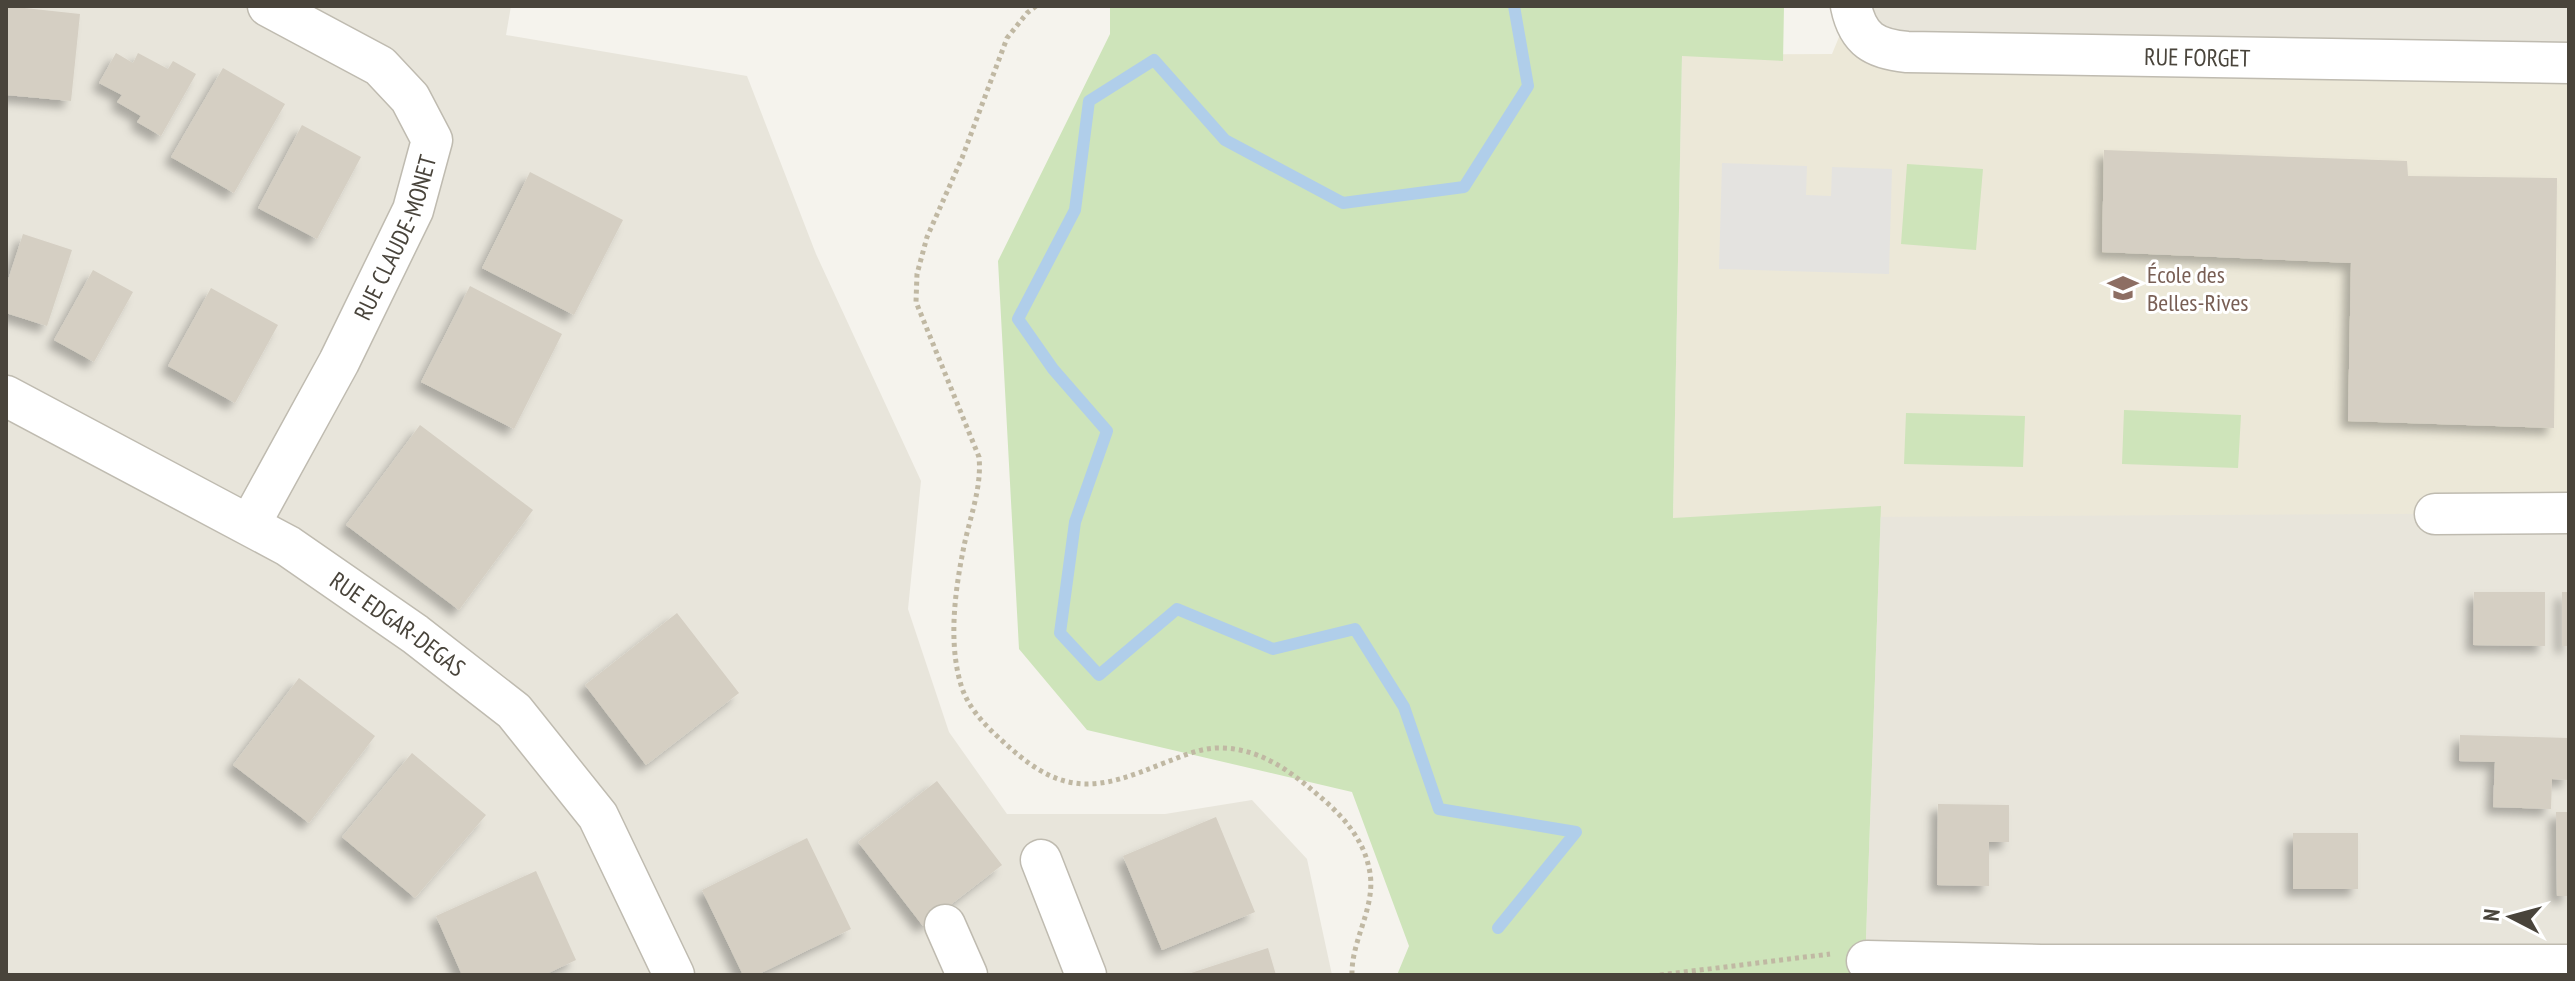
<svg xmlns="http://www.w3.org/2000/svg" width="2575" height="981" viewBox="0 0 2575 981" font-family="'PT Sans Narrow',sans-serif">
<defs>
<filter id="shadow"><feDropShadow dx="-7" dy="7" stdDeviation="4" flood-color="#0004"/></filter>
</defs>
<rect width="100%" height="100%" fill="#f5f3ed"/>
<!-- residential -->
<path fill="#e8e5db" d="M6,6H511L506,35L747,76L816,254L921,481L908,609L949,732L1007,814H1165L1252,800L1307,859L1332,975H6Z
M1851,6H2569V64L1883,49Z
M1881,506L2569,512V975H1868L1866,938Z"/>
<!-- education -->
<path fill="#ece8d8" d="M1851,8L1869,41L2569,63V513L1673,518L1682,55L1832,54Z"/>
<!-- green -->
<path fill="#cee4ba" d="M1110,6H1784L1783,61L1682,56L1673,518L1881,506L1866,938L1868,975H1397L1409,946L1352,792L1087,730L1019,649L998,261L1110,34Z
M1907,164L1983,169L1976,250L1901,244Z
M2124,410L2241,415L2238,468L2122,464Z
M1906,413L2025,416L2023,467L1904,464Z"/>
<!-- parking -->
<path fill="#e4e3e0" d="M1722,163L1807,166L1806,195L1831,196L1832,167L1892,169L1889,274L1719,269Z"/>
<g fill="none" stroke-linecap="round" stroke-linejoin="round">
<!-- stream -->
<path stroke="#b0ceea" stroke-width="12" d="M1498,928L1576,832L1439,809L1404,707L1355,629L1273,649L1177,609L1099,675L1060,633L1075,522L1107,431L1053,369L1018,319L1075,210L1089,101L1154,60L1225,140L1343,203L1464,187L1528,86L1514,6"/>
</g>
<!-- building -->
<path fill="#d5cfc3" filter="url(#shadow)" d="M6,6L80,14L71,101L6,95Z
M116,53L133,63L138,53L168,69L173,61L196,74L161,136L137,122L141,116L117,102L122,95L99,83Z
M223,68L285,104L234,193L171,157Z
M302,125L361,157L317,239L258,208Z
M2104,150L2407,161L2408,176L2557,178L2554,428L2348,421L2351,263L2102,252Z
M530,172L623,220L574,315L482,268Z
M23,234L72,250L47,326L6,313V286Z
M93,270L133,292L94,362L54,340Z
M470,286L562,334L514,429L421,382Z
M211,288L278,325L235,403L168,366Z
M420,425L533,510L459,610L346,525Z
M2474,592H2545V646L2473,645Z
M2562,592H2569V646H2562Z
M677,613L739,693L646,765L585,685Z
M299,678L375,736L309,823L233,765Z
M2460,735L2569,738V780L2552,779L2551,809L2493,807L2495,762L2459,761Z
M412,753L486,815L415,898L342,837Z
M937,781L1002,865L923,926L858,842Z
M1938,804L2009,805V842H1989V886L1937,885Z
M2556,812H2569V896H2557Z
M1216,817L1255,912L1162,950L1123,856Z
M2293,833H2358V889H2293Z
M807,838L851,929L757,975H743L702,890Z
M536,871L576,960L544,975H462L436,916Z
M1268,948L1276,975H1188V974Z"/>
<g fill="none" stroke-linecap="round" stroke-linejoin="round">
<!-- minor casing -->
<g stroke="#bfbbb0" stroke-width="43">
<g id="minor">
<path id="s1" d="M1851,6C1858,40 1875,49 1907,52L2569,63"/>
<path id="s2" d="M6,396L288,546L415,634L514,711L598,816L674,975"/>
<path d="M2435,514L2569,513"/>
<path id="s3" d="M250,524L339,362L413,210L432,140L410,98L380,66L268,6"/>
<path d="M1041,860L1086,975"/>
<path d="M945,925L967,975"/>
<path d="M1867,961L2041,965H2569"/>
</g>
</g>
<!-- path -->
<path stroke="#c0b8a3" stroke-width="5" stroke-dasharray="4 4" stroke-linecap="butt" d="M1036,6L1027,13L1007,38L962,158L927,237L917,274L916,302L979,457C982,487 970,517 964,546C955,590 948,642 961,685C969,711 989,729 1009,747C1065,797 1098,790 1164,763C1183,756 1202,747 1222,748C1261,749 1290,771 1318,795C1341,814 1363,838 1369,868C1378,905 1351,939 1352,975
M1660,975L1830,954"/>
<!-- minor -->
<use href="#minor" stroke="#fff" stroke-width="40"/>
</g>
<!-- icons -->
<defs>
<g id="school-bare" transform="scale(2.4)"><path d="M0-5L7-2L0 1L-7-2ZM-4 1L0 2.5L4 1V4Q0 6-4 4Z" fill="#8d6e63" stroke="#fff" stroke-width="2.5" paint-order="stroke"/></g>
</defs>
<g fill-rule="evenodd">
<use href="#school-bare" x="2123" y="288"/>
</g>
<g text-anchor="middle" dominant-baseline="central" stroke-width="6" stroke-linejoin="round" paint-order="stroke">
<!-- street labels -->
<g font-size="24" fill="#49443b" stroke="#fff">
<text stroke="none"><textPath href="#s1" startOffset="370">RUE FORGET</textPath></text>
<text stroke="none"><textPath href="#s3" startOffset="322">RUE CLAUDE-MONET</textPath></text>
<text stroke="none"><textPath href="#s2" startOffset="454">RUE EDGAR-DEGAS</textPath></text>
</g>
<!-- education labels -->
<g font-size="24" fill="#785e54" stroke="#fff" text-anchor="start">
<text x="2147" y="274">École des<tspan x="2147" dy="28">Belles-Rives</tspan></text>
</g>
</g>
<!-- border -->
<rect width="2575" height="981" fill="none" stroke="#49443b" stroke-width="16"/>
<!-- north arrow -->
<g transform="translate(2511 917) rotate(276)" stroke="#ffffff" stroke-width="6" paint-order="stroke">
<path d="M0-6L14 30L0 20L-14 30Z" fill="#49443b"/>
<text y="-12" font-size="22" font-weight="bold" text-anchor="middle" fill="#49443b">N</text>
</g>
</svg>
